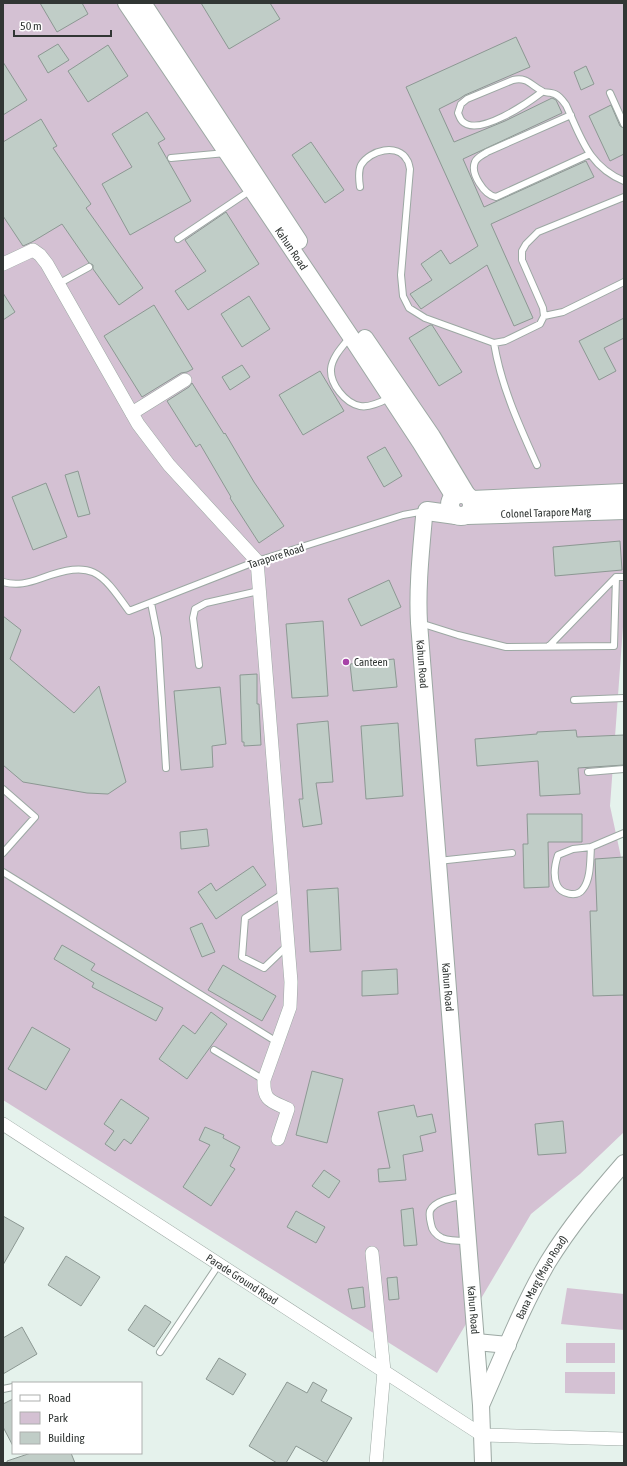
<svg xmlns="http://www.w3.org/2000/svg" width="627" height="1466" viewBox="0 0 627 1466" font-family="'Asap Condensed',sans-serif">
<rect width="100%" height="100%" fill="#e5f2ec"/>
<!-- green -->
<path fill="#d4c1d3" d="M3,3H624V613L610,806L624,871V1132L580,1174L531,1214L437,1373L3,1100Z
M567,1288L624,1294V1330L561,1324Z
M566,1343H615V1363H566Z
M565,1372H615V1394L565,1393Z"/>
<!-- building -->
<path fill="#c0cdc7" stroke="#8c9893" d="M40,3H82L88,14L57,32Z
M201,3H270L280,19L229,49Z
M516,37L530,67L465,95L459,99L439,109L454,142L505,121L552,98L556,100L562,113L463,159L484,207L586,161L594,177L491,224L533,318L514,326L487,265L421,309L410,294L432,280L421,264L441,250L450,264L478,246L406,87Z
M58,44L69,60L48,73L38,56Z
M108,45L128,76L88,102L68,71Z
M3,62L27,100L3,115Z
M586,66L594,84L581,90L574,72Z
M611,105L620,126L624,128V154L610,161L589,116Z
M147,112L165,139L158,143L191,201L130,235L102,184L132,167L112,134Z
M41,119L57,146L53,148L91,204L86,208L143,288L119,305L93,269V265L89,263L62,224L32,242L23,246L3,216V142Z
M311,142L344,190L325,203L292,155Z
M226,212L259,264L188,310L175,291L206,271L185,240Z
M3,293L15,312L3,320Z
M249,296L270,329L242,347L221,314Z
M154,305L193,369L187,372L181,373L142,397L104,336Z
M624,318V338L604,348L616,371L599,380L579,341Z
M430,325H432L462,372L439,386L409,338Z
M242,365L250,377L230,390L222,377Z
M320,371L344,411L303,435L279,395Z
M192,383L224,434L225,433L254,482L284,526L259,543L230,498L231,497L200,444L196,447L167,401L189,387Z
M385,447L402,476L384,487L367,457Z
M78,471L90,514L78,517L65,475Z
M46,483L67,537L33,550L12,497Z
M620,541L622,570L555,576L553,547Z
M389,580L401,607L361,626L348,599Z
M3,616L21,630L10,659L74,713L99,686L126,782L108,794L87,793L23,782L3,765Z
M323,621L328,696L292,698L286,624Z
M394,659L397,687L353,691L350,664Z
M257,674V704H259L261,745L244,746V742H242L240,675Z
M220,687L226,744L212,746L213,767L181,770L174,691Z
M328,721L333,782L316,783L322,824L303,827L299,799H303L297,724Z
M398,723L403,796L366,799L361,726Z
M576,730L577,737L624,735V765L578,768L580,794L540,796L538,761L477,766L475,739L537,734V732Z
M527,814H582V842H548L549,887L524,888L523,844H528Z
M207,829L209,846L181,849L180,832Z
M624,857V995L593,996L590,911H597L595,859Z
M253,866L266,885L216,919L198,892L211,883L216,891Z
M338,888L341,950L310,952L307,890Z
M202,923L215,952L202,957L190,928Z
M62,945L95,964L91,970L163,1008L156,1021L92,987L94,983L54,959Z
M223,965L276,996L262,1021L208,990Z
M397,969L398,994L362,996V971Z
M211,1012L227,1024L187,1079L159,1059L183,1025L195,1034Z
M32,1027L70,1049L46,1090L8,1069Z
M312,1071L343,1079L327,1143L296,1135Z
M121,1099L149,1118L131,1144L124,1139L115,1151L105,1144L114,1131L104,1124Z
M414,1105L417,1117L432,1114L436,1132L420,1136L423,1151L403,1155L406,1180L379,1182L378,1169L390,1168L378,1112Z
M563,1121L566,1153L538,1155L535,1124Z
M205,1127L224,1135L223,1138L240,1147L230,1166L235,1169L211,1206L183,1187L210,1145L199,1140Z
M324,1170L340,1181L329,1198L312,1186Z
M413,1208L417,1245L404,1246L401,1210Z
M296,1211L325,1227L316,1243L287,1227Z
M3,1216L24,1228L3,1265Z
M66,1256L100,1277L81,1306L48,1285Z
M397,1277L399,1299L389,1300L387,1278Z
M363,1287L365,1307L352,1309L348,1289Z
M145,1305L171,1322L154,1347L128,1330Z
M22,1327L37,1354L3,1374V1338Z
M219,1358L246,1374L233,1395L206,1379Z
M287,1382L307,1393L313,1382L327,1390L321,1401L352,1418L326,1463L296,1446L286,1463H277L249,1446Z
M13,1399V1446L3,1427V1404Z
M31,1453H71L75,1463H7V1461Z"/>
<g fill="none" stroke-linecap="round" stroke-linejoin="round">
<!-- service casing -->
<g stroke="#9ca8a3" stroke-width="8">
<path id="service" d="M542,92C529,102 478,138 462,121C460,119 459,115 458,113L461,104L467,99L513,80C528,77 530,85 542,91C544,93 548,92 551,93C558,94 562,99 566,105C581,137 588,166 624,181
M610,93L624,124
M571,115L487,152C483,155 477,157 475,162C470,173 484,195 496,197L590,154
M171,158L226,153
M360,187C359,180 358,171 361,165C370,150 398,143 407,160C409,162 409,166 410,169L401,275L403,296L409,308L425,318L494,343L505,341L540,324L544,316L543,308L522,260V251L526,244L538,232L624,197
M178,239L251,190
M58,284L89,267
M544,316L563,312L624,282
M350,337C343,346 332,357 331,369C330,384 345,403 360,406C369,408 381,402 389,398
M494,343C501,386 519,425 537,465
M3,582C17,586 28,583 42,578C92,560 100,570 129,611L257,561L403,515L425,511
M151,603L158,638L166,768
M420,623L458,635L506,647L614,646L616,577
M549,646L616,577H624
M199,665L193,618L195,609L206,603L259,591
M574,700L624,698
M588,772L624,769
M3,789L35,817L3,853
M591,847C590,860 591,879 583,889C577,898 561,894 557,885C553,876 555,864 558,855L573,849L591,847L624,833
M438,861L512,853
M3,872L277,1042
M284,893L245,918L242,957L264,968L288,945
M214,1050L264,1080
M463,1196C454,1197 434,1201 430,1211C429,1215 430,1220 431,1224C432,1231 436,1235 442,1238C449,1241 459,1241 467,1241
M160,1352L219,1264
M3,1389L13,1387"/>
</g>
<!-- minor casing -->
<g stroke="#9ca8a3" stroke-width="14">
<g id="minor">
<path d="M3,264L33,250L40,255L47,264L138,424L169,465L257,561L291,982L290,1007L264,1080C263,1101 271,1101 288,1109L278,1139"/>
<path d="M132,413L185,380"/>
<path id="s1" d="M3,1124L482,1435L624,1439"/>
<path d="M372,1253L384,1371L376,1463"/>
</g>
</g>
<!-- tertiary casing -->
<g stroke="#9ca8a3" stroke-width="18">
<g id="tertiary">
<path id="s2" d="M126,3L351,337L420,442L454,497"/>
<path d="M143,3L299,241"/>
<path d="M365,338L432,436L468,496"/>
<path id="s3" d="M427,511L424,517C421,552 417,587 419,623L481,1405L483,1463"/>
<path d="M476,1342L508,1345"/>
<path id="s4" d="M482,1403C503,1356 522,1306 548,1262C570,1226 597,1194 624,1163"/>
</g>
</g>
<!-- secondary casing -->
<g stroke="#9ca8a3" stroke-width="20">
<g id="secondary">
<circle cx="461" cy="505" r="11"/>
<path d="M472,500L624,493"/>
<path d="M427,511L456,515"/>
<path id="s5" d="M467,515L624,510"/>
</g>
</g>
<!-- service -->
<use href="#service" stroke="#fff" stroke-width="6"/>
<!-- minor -->
<use href="#minor" stroke="#fff" stroke-width="13"/>
<!-- tertiary -->
<use href="#tertiary" stroke="#fff" stroke-width="16"/>
<!-- secondary -->
<use href="#secondary" stroke="#fff" stroke-width="18"/>
</g>
<!-- markers -->
<circle fill="#a742a7" stroke="#fff" stroke-width="1.5" cx="346" cy="662" r="4"/>
<g text-anchor="middle" dominant-baseline="central" stroke-width="4" stroke-linejoin="round" paint-order="stroke">
<!-- street labels -->
<g font-size="11" fill="#313634" stroke="#fff">
<text stroke="none"><textPath href="#s2" startOffset="296">Kahun Road</textPath></text>
<text stroke="none"><textPath href="#s5" startOffset="79">Colonel Tarapore Marg</textPath></text>
<text transform="translate(276 556) rotate(-18)">Tarapore Road</text>
<text stroke="none"><textPath href="#s3" startOffset="154">Kahun Road</textPath></text>
<text stroke="none"><textPath href="#s3" startOffset="478">Kahun Road</textPath></text>
<text stroke="none"><textPath href="#s4" startOffset="139">Bana Marg (Mayo Road)</textPath></text>
<text stroke="none"><textPath href="#s1" startOffset="285">Parade Ground Road</textPath></text>
<text stroke="none"><textPath href="#s3" startOffset="802">Kahun Road</textPath></text>
</g>
<!-- poi labels -->
<g font-size="11" fill="#313634" stroke="#fff" text-anchor="start">
<text x="354" y="662">Canteen</text>
</g>
</g>
<!-- border -->
<rect width="627" height="1466" fill="none" stroke="#313634" stroke-width="8"/>
<!-- legend -->
<rect x="12" y="1382" width="130" height="72" fill="#ffffff" stroke="#adafae"/>
<rect x="20" y="1395" width="20" height="6" fill="#ffffff" stroke="#adafae"/>
<text x="48" y="1402" font-size="12" fill="#313634">Road</text>
<rect x="20" y="1412" width="20" height="12" fill="#d4c1d3" stroke="#adafae"/>
<text x="48" y="1422" font-size="12" fill="#313634">Park</text>
<rect x="20" y="1432" width="20" height="12" fill="#c0cdc7" stroke="#adafae"/>
<text x="48" y="1442" font-size="12" fill="#313634">Building</text>
<!-- scale -->
<path d="M14 30v6h97v-6" fill="none" stroke="#313634" stroke-width="2"/>
<text x="20" y="30" font-size="12" fill="#313634" stroke="#ffffff" stroke-width="3" paint-order="stroke">50 m</text>
</svg>
